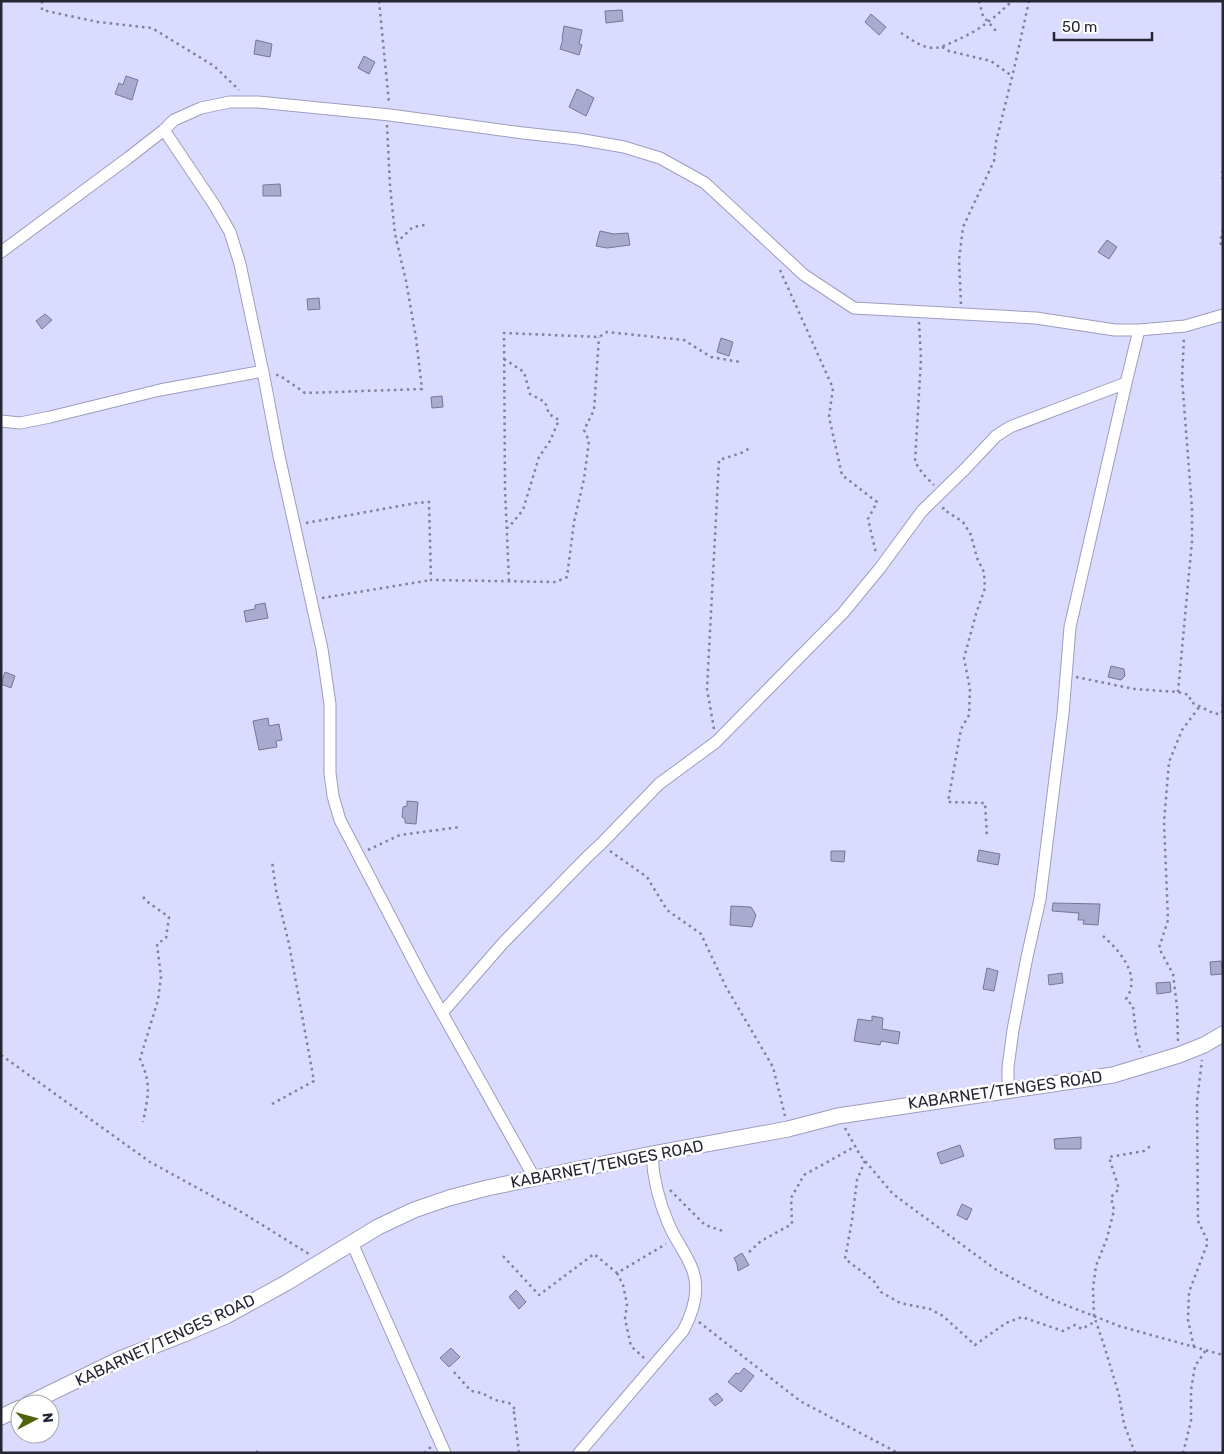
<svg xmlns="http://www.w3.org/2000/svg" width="1224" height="1454" viewBox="0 0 1224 1454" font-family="Rubik,sans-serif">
<rect width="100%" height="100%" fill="#dadbff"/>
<!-- building -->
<path fill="#a9aacd" stroke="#767697" d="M622,10L623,21L606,23L605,11Z
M871,14L886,27L879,35L865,22Z
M564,26L582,30L579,44L582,45L579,55L560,49L563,39H562Z
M256,40L272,44L270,57L254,54Z
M364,56L375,62L369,74L358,68Z
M126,76L138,80L132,100L115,94L119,83L123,85Z
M577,89L594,98L586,116L569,107Z
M280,184L281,196H263V185Z
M600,231L614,234L628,233L630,245L607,248L596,246Z
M1107,240L1117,247L1109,259L1098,252Z
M319,298L320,309L308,310L307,299Z
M45,314L52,320L42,329L36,321Z
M721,338L733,342L729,356L717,352Z
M442,396L443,407L432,408L431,397Z
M265,603L268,618L246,622L244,611L255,609V605Z
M1111,666L1124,669L1125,676L1121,680L1108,677Z
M5,672L15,676L11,688L1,684Z
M268,718L269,726L279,724L282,740L276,741L277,747L259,750L253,721Z
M407,801L418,802L416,824L405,823V819L402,817L403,807L407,806Z
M979,850L1000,854L998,865L977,861Z
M831,851H845L844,862L831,861Z
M1053,903L1100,904L1098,925L1083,924L1084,920H1078L1079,913L1052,911Z
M731,906L751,907L756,915L752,927L730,925Z
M1221,961L1223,974L1211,975L1210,962Z
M987,968L998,971L994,991L983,989Z
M1062,973L1063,983L1049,985L1048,975Z
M1170,982L1171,992L1157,994L1156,983Z
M872,1016L883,1018L882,1029L900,1032L898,1044L881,1041L880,1045L854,1041L858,1019L872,1021Z
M1081,1137V1149H1055L1054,1139Z
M960,1145L964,1156L941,1164L937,1153Z
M962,1204L972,1209L967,1220L957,1215Z
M742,1253L749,1265L738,1271L737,1264L734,1258Z
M516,1290L526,1302L519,1309L509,1297Z
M451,1348L460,1357L449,1367L440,1358Z
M744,1368L754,1376L741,1392L728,1382L736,1373L739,1374Z
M717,1393L723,1400L715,1406L709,1399Z"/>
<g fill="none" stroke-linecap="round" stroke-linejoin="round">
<!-- street casing -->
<g stroke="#9d9dbf" stroke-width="13">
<path id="street" d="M164,130L215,206L230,232L240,264L264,377L279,456L322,649L330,704V773L333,796L340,820L423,979L535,1179
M1,252L128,158L164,130L174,120L201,108L230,102H258L390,115L523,133L578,139L624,147L660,158L705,183L804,275L854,308L1036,318L1115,330H1139
M1,421L20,423L50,417L160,390L263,371
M442,1013L503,943L587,857L601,844L659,784L716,742L843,613L880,568L922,511L965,469L996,436L1010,427L1126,383L1139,330L1185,326L1223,315
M1008,1090V1067L1013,1030L1027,957L1040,899L1063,714L1070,627L1126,383
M352,1243L445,1453
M579,1453L683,1331C694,1311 701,1288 691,1266C685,1252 675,1239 669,1225C659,1202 653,1179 652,1154"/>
</g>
<!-- secondary casing -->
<g stroke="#9d9dbf" stroke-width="17">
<path id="secondary" d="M28,1404L120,1359L184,1334L226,1316L286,1283L378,1227L414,1210L449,1198L487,1188L652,1154L788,1129L838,1116L1113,1075L1179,1055L1204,1045L1223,1034
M1,1417L20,1408"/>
</g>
<!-- path -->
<path stroke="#81829a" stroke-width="2.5" stroke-dasharray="2.5 4" stroke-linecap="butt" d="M42,1V10L98,22L152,28L214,66L239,90
M379,1L389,103
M979,1L983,16L996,31
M901,33C911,39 920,47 933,48C941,48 948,44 955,41C980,30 993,19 1012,1
M942,47L949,51L991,61L1012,76
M1223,171L1221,175L1223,179
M1223,230L1220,242L1223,249
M396,243L413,227L425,225
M780,270L833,388L829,417L842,475L877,502L868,519L876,553
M961,304L959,260L963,227L994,161L996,142L1014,69L1029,1
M919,322L921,359L915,462L923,474L934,485
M504,359L524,372L530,394L545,402L549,414L559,420L550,441L539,457L523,510L508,528
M276,375H279L305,393L422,389L416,338L406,281L395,234L390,186L387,125
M944,507L943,509L963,522L971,535L977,558L984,572L985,588L976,614L964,658L970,689L969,715L961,729L948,802L985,803L987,837
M306,523L416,503L429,502L431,580L556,582L567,577L574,522L584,479L589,441L584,430L594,410L599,337
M509,581L505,489L504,333L599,337L607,332L684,340L711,357L740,362
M322,598L431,580
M1076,677L1134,689L1178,692L1189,695L1191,702L1215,714L1223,713
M1178,692L1192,541V509L1182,378L1184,337
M1222,713L1223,697
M714,729L707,689L719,460L741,453L752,447
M368,850L400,835L460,827
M610,851L647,877L667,910L701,934L726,987L773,1067L785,1116
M143,897L149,903L169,917L166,938L157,944L161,977L158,1000L140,1059C152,1085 148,1096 143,1122
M1103,936C1120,951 1142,976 1126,999L1133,1006L1136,1035L1141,1052
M1178,1041L1177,1007L1173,974L1159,948L1168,920L1164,822L1169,762L1182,730L1200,706
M1,1055L150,1162L243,1213L309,1254
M272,1104L314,1081L289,944L276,890L272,861
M845,1128L860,1155L893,1194L995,1269L1050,1299L1094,1316L1119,1326L1223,1355
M865,1161L857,1180L852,1220L845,1259L873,1280L881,1292L900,1303L930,1309L943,1316L975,1345L1006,1323L1022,1317L1063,1331L1075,1325L1082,1329L1096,1321
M670,1190L705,1225L726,1232
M749,1252L761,1241L792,1224L791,1198L804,1175L856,1146
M503,1256L539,1295L594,1254L617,1273L666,1244
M617,1273L623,1285L627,1304L625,1319L631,1346L644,1358
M699,1322L800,1401L898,1453
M1194,1347L1188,1320L1189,1292L1208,1242L1198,1221L1197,1101L1202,1060
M454,1372L471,1391L482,1393L495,1400L509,1403L516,1410L514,1412L519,1453
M256,1451L258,1453
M424,1453L431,1447
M1135,1453L1124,1424L1119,1395L1104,1345L1094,1316L1093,1288L1096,1266L1107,1238L1114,1210L1111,1197L1119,1189L1109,1157L1144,1151L1152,1145
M1183,1453L1191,1421V1390L1195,1366L1206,1350"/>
<!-- street -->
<use href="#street" stroke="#fff" stroke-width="11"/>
<!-- secondary -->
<use href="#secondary" stroke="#fff" stroke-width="15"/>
</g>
<g text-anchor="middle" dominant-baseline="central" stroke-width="5" stroke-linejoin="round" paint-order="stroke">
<!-- street labels -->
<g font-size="16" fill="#262633" stroke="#fff">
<text transform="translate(1005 1090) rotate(-8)">KABARNET/TENGES ROAD</text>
<text transform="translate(607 1164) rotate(-11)">KABARNET/TENGES ROAD</text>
<text transform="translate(165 1340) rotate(-25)">KABARNET/TENGES ROAD</text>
</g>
</g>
<!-- border -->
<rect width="1224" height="1454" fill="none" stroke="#262633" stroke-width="5"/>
<!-- north arrow -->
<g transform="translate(35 1419) rotate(84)"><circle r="24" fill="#ffffff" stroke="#a8a8ad"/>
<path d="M0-4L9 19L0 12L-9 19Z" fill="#50620b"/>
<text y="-8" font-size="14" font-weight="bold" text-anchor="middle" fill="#262633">N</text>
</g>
<!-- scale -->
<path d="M1054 32v8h98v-8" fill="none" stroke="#262633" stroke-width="2.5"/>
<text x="1062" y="32" font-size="15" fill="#262633" stroke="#ffffff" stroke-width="4" paint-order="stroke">50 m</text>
</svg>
